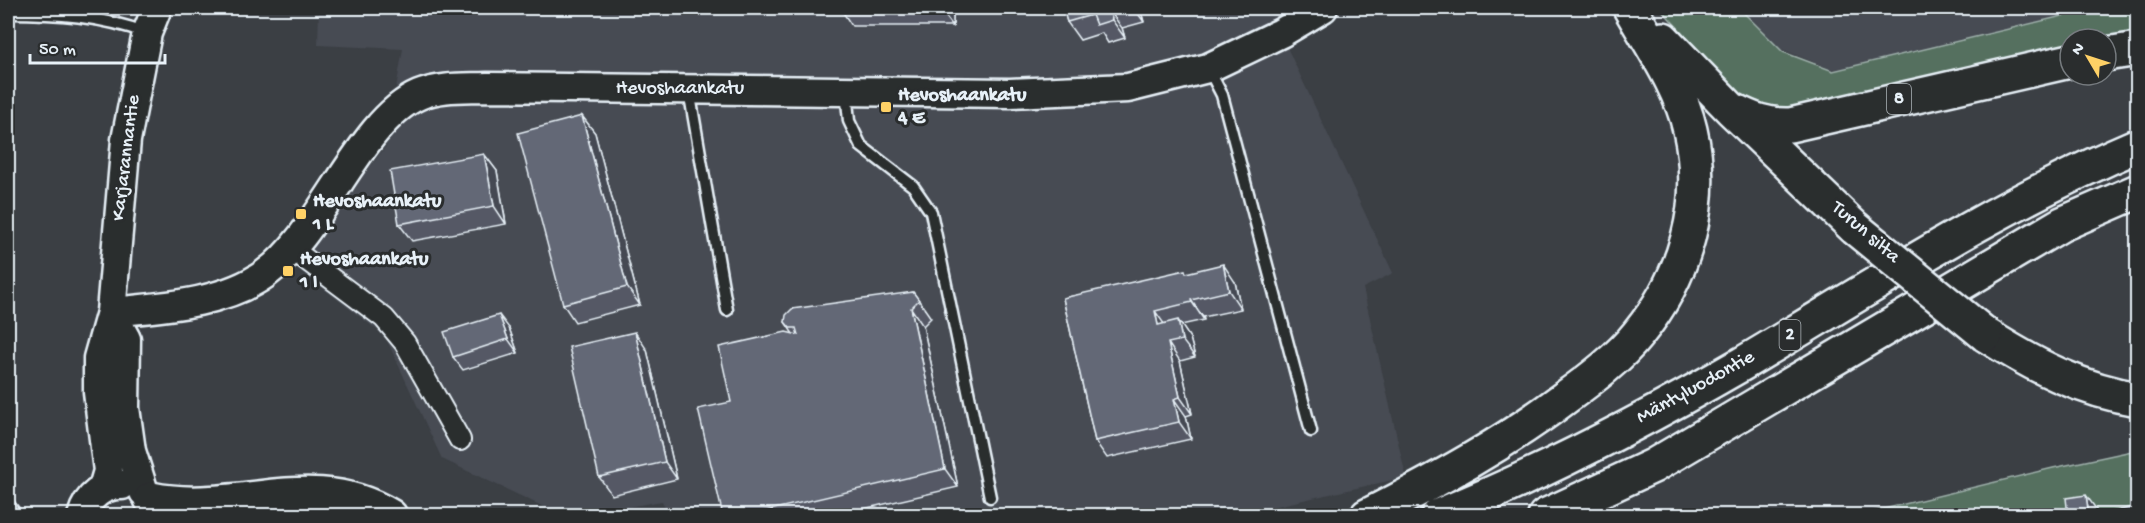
<svg xmlns="http://www.w3.org/2000/svg" width="2145" height="523" viewBox="0 0 2145 523" font-family="'Gochi Hand',sans-serif">
<rect width="100%" height="100%" fill="#3b3f44"/>
<filter id="ink" filterUnits="userSpaceOnUse"><feTurbulence type="fractalNoise" baseFrequency=".0167" numOctaves="2"/><feDisplacementMap in="SourceGraphic" scale="12" xChannelSelector="R" yChannelSelector="G"/><feConvolveMatrix kernelMatrix="1 2 1 2 8 2 1 2 1" color-interpolation-filters="sRGB"/></filter>
<g filter="url(#ink)">
<!-- built -->
<path fill="#474b53" d="M319,8H1300L1276,24L1393,273L1363,288L1406,477L1232,516H669L662,501L582,515H561L442,459L385,336L293,265L386,146L403,49L318,45Z
M1741,8H2137L2138,10L1833,70L1781,49Z"/>
<!-- green -->
<path fill="#556f5e" stroke="#9eb0ab" stroke-width="1.5" d="M1660,8H1739L1783,52L1833,71L2096,8H2137V37L2070,39V49L1789,113L1757,109L1729,84Z
M2137,450V515L1855,516L2053,468Z"/>
<g fill="none" stroke-linecap="round" stroke-linejoin="round">
<!-- lane casing -->
<g stroke="#e8f1f8" stroke-width="15">
<path id="lane" d="M8,13C56,13 101,16 147,33
M1208,68L1222,95L1311,431
M689,90L727,310
M846,91L849,121L861,146L913,186L931,212L990,497
M8,504L17,516"/>
</g>
<!-- street casing -->
<g stroke="#e8f1f8" stroke-width="24">
<path id="street" d="M292,249L384,318L405,343L460,440"/>
</g>
<!-- secondary casing -->
<g stroke="#e8f1f8" stroke-width="33">
<path id="secondary" d="M111,312C161,307 223,304 265,274C323,232 360,120 419,95C441,86 465,88 487,87L1010,93L1128,88L1208,68L1281,33L1323,8
M111,312L126,339L125,408L131,451L144,492
M103,488L108,471L98,392V358L111,312L126,140L147,33L157,8
M82,516C87,497 103,484 122,485"/>
</g>
<!-- highway casing -->
<g stroke="#e8f1f8" stroke-width="38">
<path id="highway" d="M1663,39L1731,109L1855,228
M2106,54L2138,49
M1731,109C1751,119 1767,126 1790,125L2070,61
M1986,335C2033,365 2081,390 2138,399
M151,499C235,517 312,468 390,516
M1367,516C1436,481 1504,444 1566,397C1591,379 1619,358 1638,334C1685,277 1707,203 1690,130C1680,86 1652,47 1630,8
M1438,516C1542,474 1645,420 1742,364C1872,287 1999,204 2138,145
M1545,516L1653,466L2062,224L2138,191"/>
</g>
<!-- lane -->
<use href="#lane" stroke="#2a2d2e" stroke-width="10"/>
<!-- street -->
<use href="#street" stroke="#2a2d2e" stroke-width="20"/>
<!-- secondary -->
<use href="#secondary" stroke="#2a2d2e" stroke-width="28"/>
<!-- highway -->
<use href="#highway" stroke="#2a2d2e" stroke-width="33"/>
<!-- highway-bridge casing -->
<g stroke="#e8f1f8" stroke-width="38" stroke-linecap="butt">
<path id="highway-bridge" d="M1855,228L1986,335"/>
</g>
<!-- highway-bridge -->
<use href="#highway-bridge" stroke="#2a2d2e" stroke-width="33"/>
</g>
<!-- wall -->
<path fill="#555965" stroke="#e8f1f8" stroke-width="1.5" d="M840,8H953V26H852Z
M1063,8H1140L1144,22L1122,28L1125,38L1108,43L1102,33L1080,40L1067,22Z
M582,116L595,133L640,305L575,322L563,304Z
M484,154L497,171L506,224L412,241L399,224Z
M1187,273L1235,282L1241,309L1203,317L1204,320L1181,325L1190,338L1195,357L1180,361L1192,414L1186,416L1191,439L1107,458L1095,441L1063,298Z
M913,292L931,318L923,326L958,487L833,516H723L731,402L793,334L785,322Z
M509,328L518,353L463,370L453,357Z
M647,350L677,479L612,495L599,477Z"/>
<!-- shaded-wall -->
<path fill="#454953" stroke="#e8f1f8" stroke-width="1.5" d="M940,8H953V26L940,9Z
M1134,8H1140L1144,22Z
M1110,11L1122,28L1125,38L1112,20Z
M582,116L595,133L640,305L627,287Z
M484,154L497,171L506,224L494,206Z
M1223,264L1235,282L1241,309L1229,291Z
M1191,300L1203,317L1204,320L1192,302Z
M911,308L923,326L958,487L945,469Z
M1155,311L1167,328L1158,325Z
M499,315L509,328L518,353L508,339Z
M1178,320L1190,338L1195,357L1182,340Z
M635,332L647,350L677,479L665,462Z
M1168,343L1180,361L1192,414L1180,397Z
M1174,399L1186,416L1191,439L1179,422Z
M2086,495L2096,509V516H2089Z"/>
<!-- building -->
<path fill="#636876" stroke="#e8f1f8" stroke-width="1.5" d="M840,8H940V9Z
M1063,8H1120L1110,11L1112,20L1096,25L1092,15L1067,22Z
M582,116L627,287L563,304L518,133Z
M484,154L494,206L399,224L390,171Z
M1223,264L1229,291L1191,300L1192,302L1155,311L1158,325L1178,320L1182,340L1168,343L1180,397L1174,399L1179,422L1095,441L1063,298L1185,270L1186,273Z
M913,292L919,300L911,308L945,469L744,516H723L698,409L731,402L719,347L786,332L798,335L796,328H790L785,322L786,315L792,309Z
M499,315L508,339L453,357L444,332Z
M635,332L665,462L599,477L569,347Z
M2086,495L2089,516H2068L2066,498Z
M2138,506V516H2107L2106,513Z"/>
</g>
<!-- markers -->
<g fill="#ffd166" stroke="#2a2d2e" stroke-width="2">
<rect x="880" y="101" width="12" height="12" rx="3"/>
<rect x="295" y="208" width="12" height="12" rx="3"/>
<rect x="282" y="265" width="12" height="12" rx="3"/>
</g>
<g text-anchor="middle" dominant-baseline="central" stroke-width="6" stroke-linejoin="round" paint-order="stroke">
<!-- shield labels -->
<g fill="#2a2d2e" stroke="#afb6bb" stroke-width="1.5">
<rect x="1887" y="84" width="24" height="30" rx="4.5"/>
<rect x="1779.5" y="320" width="21" height="30" rx="4.5"/>
</g>
<g font-size="18" font-weight="bold" fill="#e8f1f8">
<text x="1899" y="99">8</text>
<text x="1790" y="335">2</text>
</g>
<!-- street labels -->
<g font-size="20" fill="#e8f1f8" stroke="#2a2d2e">
<text x="680" y="89">Hevoshaankatu</text>
<text transform="translate(127 158) rotate(-83)">Karjarannantie</text>
<text transform="translate(1865 233) rotate(41)">Turun silta</text>
<text transform="translate(1696 388) rotate(-29)">Mäntyluodontie</text>
</g>
<!-- poi labels -->
<g font-size="20" font-weight="bold" fill="#e8f1f8" stroke="#2a2d2e" text-anchor="start">
<text x="898" y="96">Hevoshaankatu<tspan x="898" dy="23">4 E</tspan></text>
<text x="313" y="202">Hevoshaankatu<tspan x="313" dy="23">1 L</tspan></text>
<text x="300" y="260">Hevoshaankatu<tspan x="300" dy="23">1 I</tspan></text>
</g>
</g>
<!-- margin -->
<rect width="2145" height="523" fill="none" stroke="#2a2d2e" stroke-width="30"/>
<rect x="15" y="15" width="2115" height="493" fill="none" stroke="#e8f1f8" stroke-width="2" filter="url(#ink)"/>
<!-- north arrow -->
<g transform="translate(2088 57) rotate(309)"><circle r="28" fill="#2a2d2e" stroke="#767b7f" stroke-width="1.5"/>
<path d="M0-4.5L10 22L0 15L-10 22Z" fill="#ffd166"/>
<text y="-9" font-size="16" font-weight="bold" text-anchor="middle" fill="#e8f1f8">N</text>
</g>
<!-- scale -->
<path d="M30 54v9h135v-9" fill="none" stroke="#e8f1f8" stroke-width="3"/>
<text x="39" y="54" font-size="18" fill="#e8f1f8" stroke="#2a2d2e" stroke-width="4.5" paint-order="stroke">50 m</text>
</svg>
